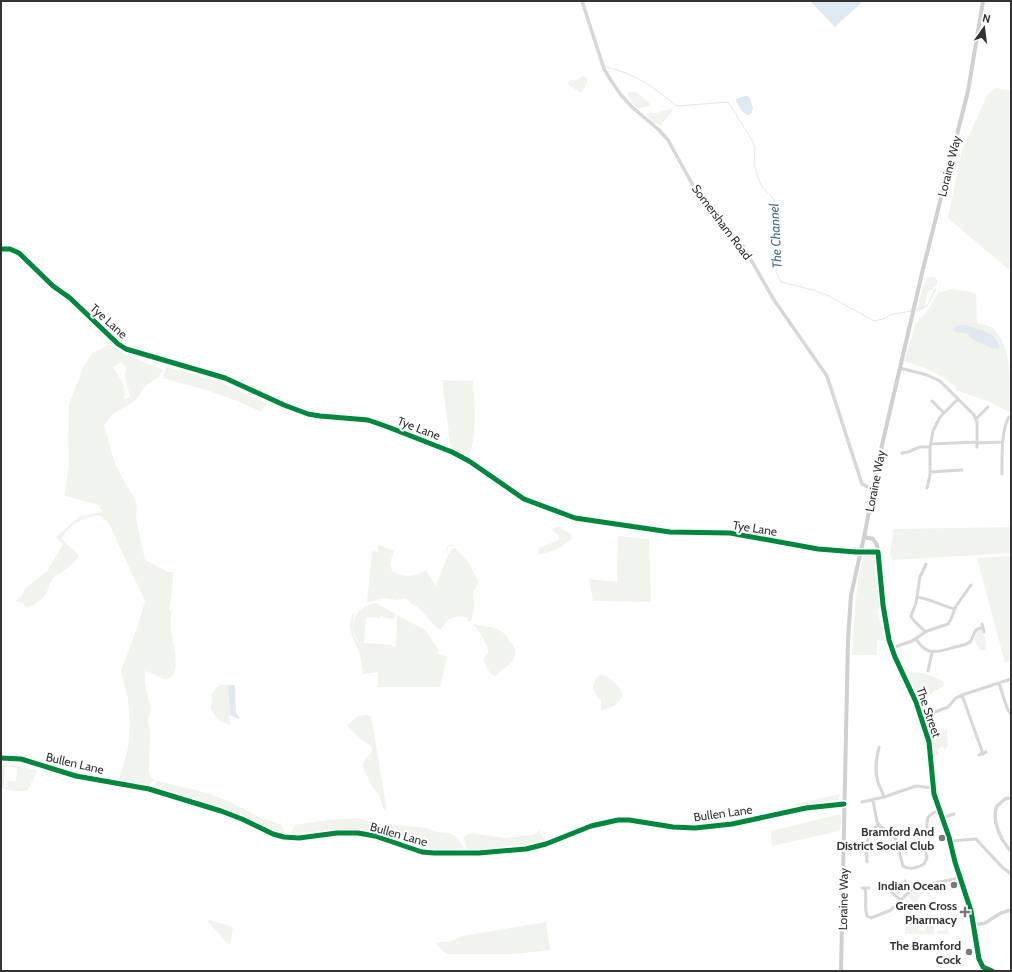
<svg xmlns="http://www.w3.org/2000/svg" width="1012" height="972" viewBox="0 0 1012 972" font-family="Cabin,sans-serif">
<rect width="100%" height="100%" fill="#fff"/>
<!-- green -->
<path fill="#f1f4ed" fill-rule="evenodd" d="M582,76L587,78V82L582,92H580L570,86L568,83L571,80H578Z
M996,88L1011,91V269H1008L948,218L962,150L988,94Z
M629,92H636L650,104L649,106L638,108L634,105L627,95Z
M671,109L672,111L661,126L653,122L646,115L648,113H656Z
M931,277L936,278L937,281V285L928,291L924,309L919,311L918,307L923,285L928,278Z
M950,289L968,291L976,294L977,323C981,324 987,325 992,328C1012,343 1011,388 1011,413L990,402L956,390V387C938,372 926,368 904,361L916,323L926,313L938,293Z
M108,345H111L124,354L163,370L158,378L146,385L135,401L114,413L104,425L115,464L137,504L136,519L145,560L168,572H173L172,590L169,610H171C171,619 170,627 172,636C173,645 183,677 166,679C162,679 152,672 145,671V684L151,709L148,721L150,733L149,770L150,776L154,780L146,788L119,781L128,748L130,726L128,699L121,671L138,625L145,601L108,522L99,515C84,517 69,524 62,538C66,546 77,551 79,557L70,566L53,578L50,583L46,595L34,605L26,608L23,603L15,601L22,595L26,588L48,570L63,544L56,537L80,516L103,512L99,505L65,496L69,462L68,438L69,404L84,366L92,353ZM121,362L126,368L125,376L130,397L124,399C127,381 119,381 114,367Z
M166,367H168L219,382L267,403L261,412C230,396 197,387 163,378Z
M442,380L473,381C475,407 477,433 469,458L451,450Z
M558,527L570,533L572,539L558,549L538,555V550L539,548L559,540V536L552,529Z
M1011,527V553L893,560L890,554L894,529Z
M618,536L649,539L651,602L593,601L589,579L617,582Z
M377,544L394,551L390,563L392,571C407,578 412,577 426,571L436,586L448,555L446,552L447,546L453,544L454,546L448,547L447,553L450,554L451,549L455,548L467,560L479,582L473,592L474,610L471,622L467,621L468,618L467,617C455,615 445,618 441,630L437,628L417,606L413,605L407,599L404,598L397,600L382,598L367,603L372,551L378,552V548Z
M865,553H876L880,596L879,597V604L877,614L879,616L880,623L884,627L886,641L877,640V655H852L855,605L859,573Z
M1011,556V660L1005,663L977,558Z
M375,603L396,614L394,619L386,618L380,616V618L366,617L364,643L392,645V646H396L397,615L425,630L439,650L437,654L442,655L447,657L440,687H378V672L363,674L360,653H359C355,641 343,623 355,612C351,625 352,635 360,646C359,642 355,637 354,632C350,617 361,605 375,603Z
M472,623C480,627 489,626 497,629C503,631 507,637 511,642C523,658 507,666 495,676C488,672 485,667 484,658L488,653V647C482,638 481,631 472,623Z
M981,630C985,635 987,645 986,650H980L974,640L977,632Z
M905,672L924,673L943,681L944,686L933,692L923,701L920,702Z
M600,674C623,682 633,702 603,710H601V699H599L593,688L595,680Z
M221,685H228L230,725L218,720L211,709L212,694L215,689Z
M365,715L371,716L387,812C381,807 382,802 379,795C378,793 375,791 373,788C371,785 363,768 363,766C363,759 370,756 373,750L370,745L361,740L347,725L357,717Z
M932,716L937,729L942,732L947,730L948,746L939,759L945,749L941,746L937,751L939,753L934,758L933,742L926,718Z
M1,765H5V767L4,788L8,787L7,781L16,782L17,768L7,766V765H14L36,770L37,772L27,791C18,792 9,791 1,787Z
M158,781L207,793L230,802L260,817L282,825L285,834L266,829L226,811L150,789Z
M840,794L837,803L807,805L791,809L795,804Z
M840,814L841,819L840,831L772,846L771,831Z
M357,818L381,824L392,840L352,830L291,836L294,825L327,820Z
M388,824L426,828L438,832L449,833L456,836L465,851L456,852L423,849L410,842L399,840Z
M540,830V833L545,841L531,846L467,851L464,837L470,833L504,838L533,835Z
M922,886H927L926,888L922,887L921,889L920,897H918V905H920V912H915L913,902L908,896L914,889Z
M906,899L910,901L912,907L911,909H906V915H920V917H912V923L913,925H916V923L919,924V930L925,931L926,924L934,925L935,918L928,917V914L931,916L936,915L938,916V917H936L935,924L937,926H934V933H937V931H943L946,928V924L947,925L949,934H905Z
M209,920L233,927L230,946L208,922Z
M546,922L550,950L515,954H446L435,942H449L462,936Z"/>
<!-- water -->
<path fill="#dee9f2" d="M810,1H863L835,27Z
M745,96H748L750,98L753,109L751,114L747,115L742,111L736,101V99Z
M963,325C975,328 1000,332 999,349L992,348L972,339L968,334L955,332L954,327Z
M228,685H234L235,687L236,713L240,718L238,719L230,715Z"/>
<g fill="none" stroke-linecap="round" stroke-linejoin="round">
<!-- stream -->
<path stroke="#dee9f2" stroke-width="1" d="M606,67C637,74 653,87 677,106L728,102L752,140L755,147L754,164L758,178L763,188L774,199L776,212V272L781,282L813,290L829,296L874,321L883,319L893,314L912,311
M915,310L927,306L935,290"/>
<!-- minor -->
<path stroke="#d7d7d7" stroke-width="3" d="M1,249H10L19,253L53,286L70,298L118,344L126,349L225,378L284,405L308,414L320,416L368,420L388,427L452,452L469,461L524,499L575,518L670,532L730,533L818,549L861,552
M900,368L927,375L940,381L974,415L977,422V447
M932,401L944,413
M976,419L988,407
M977,443L1003,442
M931,444L977,442
M902,453L908,452L920,447H930
M930,472L962,470
M1002,474C1002,459 1001,429 1009,417
M927,488L930,475V447L933,431L940,417L958,399
M917,597C930,599 941,605 954,609
M982,624L984,632
M925,632C921,626 914,623 911,616L916,603L920,577L926,564
M916,639C927,657 938,652 955,647C960,646 966,645 970,642C973,638 973,634 976,630L983,627
M892,648L912,641L927,631L948,624L951,619L956,606L971,585
M928,671L932,652
M999,683L1007,708L1011,714
M962,695L983,754
M922,717L948,707L956,698L962,695L1011,679
M879,747C876,760 874,773 879,785C881,790 883,793 884,797
M979,755L986,752
M1,758L21,759L76,776L149,789L221,811L242,819L273,834L284,837L299,838L337,833H358L375,836L422,852L434,853H479L526,849L546,844L591,826L618,820H629L673,827L695,828L732,824L806,808L844,804
M873,800L877,822L880,826L892,834L896,840L903,866C909,870 918,868 924,864L927,858L925,848
M862,802L884,797L916,786L933,788
M942,818L954,814
M921,833L927,830C927,817 926,816 939,810
M949,841L976,839L1002,867L1011,874
M867,862C866,846 865,835 879,824
M905,881L911,889
M890,886L892,893L901,900
M862,888H869
M865,889C867,898 864,908 867,916L871,918L891,910L914,887L960,878"/>
<!-- tertiary -->
<path stroke="#d7d7d7" stroke-width="3.5" d="M582,1L604,69L612,82L621,95L633,108L658,129L668,140L700,198L743,246L774,300L827,376L862,484L874,490
M1011,798L1005,799L997,806C991,820 1001,841 1011,851
M974,925L985,923L1001,913L1011,910"/>
<!-- secondary -->
<path stroke="#d0d0d0" stroke-width="4" d="M864,537L873,539L877,545L883,605L889,640L895,657L916,702L929,742L934,794L949,837L955,862L971,911L979,959L983,967L992,971
M841,971L848,640L851,595L864,537L882,445L923,269L968,91L983,1"/>
<!-- cycleway casing -->
<g stroke="#fff" stroke-width="8">
<path id="cycleway" d="M1,249H10L19,253L53,286L70,298L118,344L126,349L225,378L284,405L308,414L320,416L368,420L388,427L452,452L469,461L524,499L575,518L670,532L730,533L818,549L856,552H878L883,605L889,640L895,657L916,702L929,742L934,794L949,837L955,862L971,911L979,959L983,967L992,971
M1,758L21,759L76,776L149,789L221,811L242,819L273,834L284,837L299,838L337,833H358L375,836L422,852L434,853H479L526,849L546,844L591,826L618,820H629L673,827L695,828L732,824L806,808L844,804"/>
</g>
<!-- cycleway -->
<use href="#cycleway" stroke="#00873e" stroke-width="5"/>
</g>
<!-- markers -->
<g fill="#7a7a7a" stroke="#fff" stroke-width="1.5">
<circle cx="942" cy="838" r="4"/>
<circle cx="954" cy="885" r="4"/>
<path d="M963 906h4v4h4v4h-4v4h-4v-4h-4v-4h4z"/>
<circle cx="969" cy="952" r="4"/>
</g>
<g text-anchor="middle" dominant-baseline="central" stroke-width="4" stroke-linejoin="round" paint-order="stroke">
<!-- street labels -->
<g font-size="12" fill="#333" stroke="#fff">
<text transform="translate(949 166) rotate(-76)">Loraine Way</text>
<text transform="translate(722 222) rotate(53)">Somersham Road</text>
<text transform="translate(109 321) rotate(42)">Tye Lane</text>
<text transform="translate(419 428) rotate(21)">Tye Lane</text>
<text transform="translate(875 481) rotate(-79)">Loraine Way</text>
<text transform="translate(755 528) rotate(9)">Tye Lane</text>
<text transform="translate(929 712) rotate(71)">The Street</text>
<text transform="translate(75 763) rotate(13)">Bullen Lane</text>
<text transform="translate(723 813) rotate(-8)">Bullen Lane</text>
<text transform="translate(399 834) rotate(16)">Bullen Lane</text>
<text transform="translate(843 899) rotate(-89)">Loraine Way</text>
</g>
<!-- poi labels -->
<g font-size="12" font-weight="bold" fill="#333" stroke="#fff" text-anchor="end">
<text x="934" y="831">Bramford And<tspan x="934" dy="14">District Social Club</tspan></text>
<text x="946" y="885">Indian Ocean</text>
<text x="957" y="905">Green Cross<tspan x="957" dy="14">Pharmacy</tspan></text>
<text x="961" y="945">The Bramford<tspan x="961" dy="14">Cock</tspan></text>
</g>
<!-- water labels -->
<g font-size="13" font-style="italic" fill="#436e92" stroke="#fff">
<text transform="translate(775 236) rotate(-93)">The Channel</text>
</g>
</g>
<!-- border -->
<rect width="1012" height="972" fill="none" stroke="#333333" stroke-width="4"/>
<!-- north arrow -->
<g transform="translate(984 28) rotate(14)" stroke="#ffffff" stroke-width="3" paint-order="stroke">
<path d="M0-3L7 15L0 10L-7 15Z" fill="#333333"/>
<text y="-6" font-size="11" font-weight="bold" text-anchor="middle" fill="#333333">N</text>
</g>
</svg>
